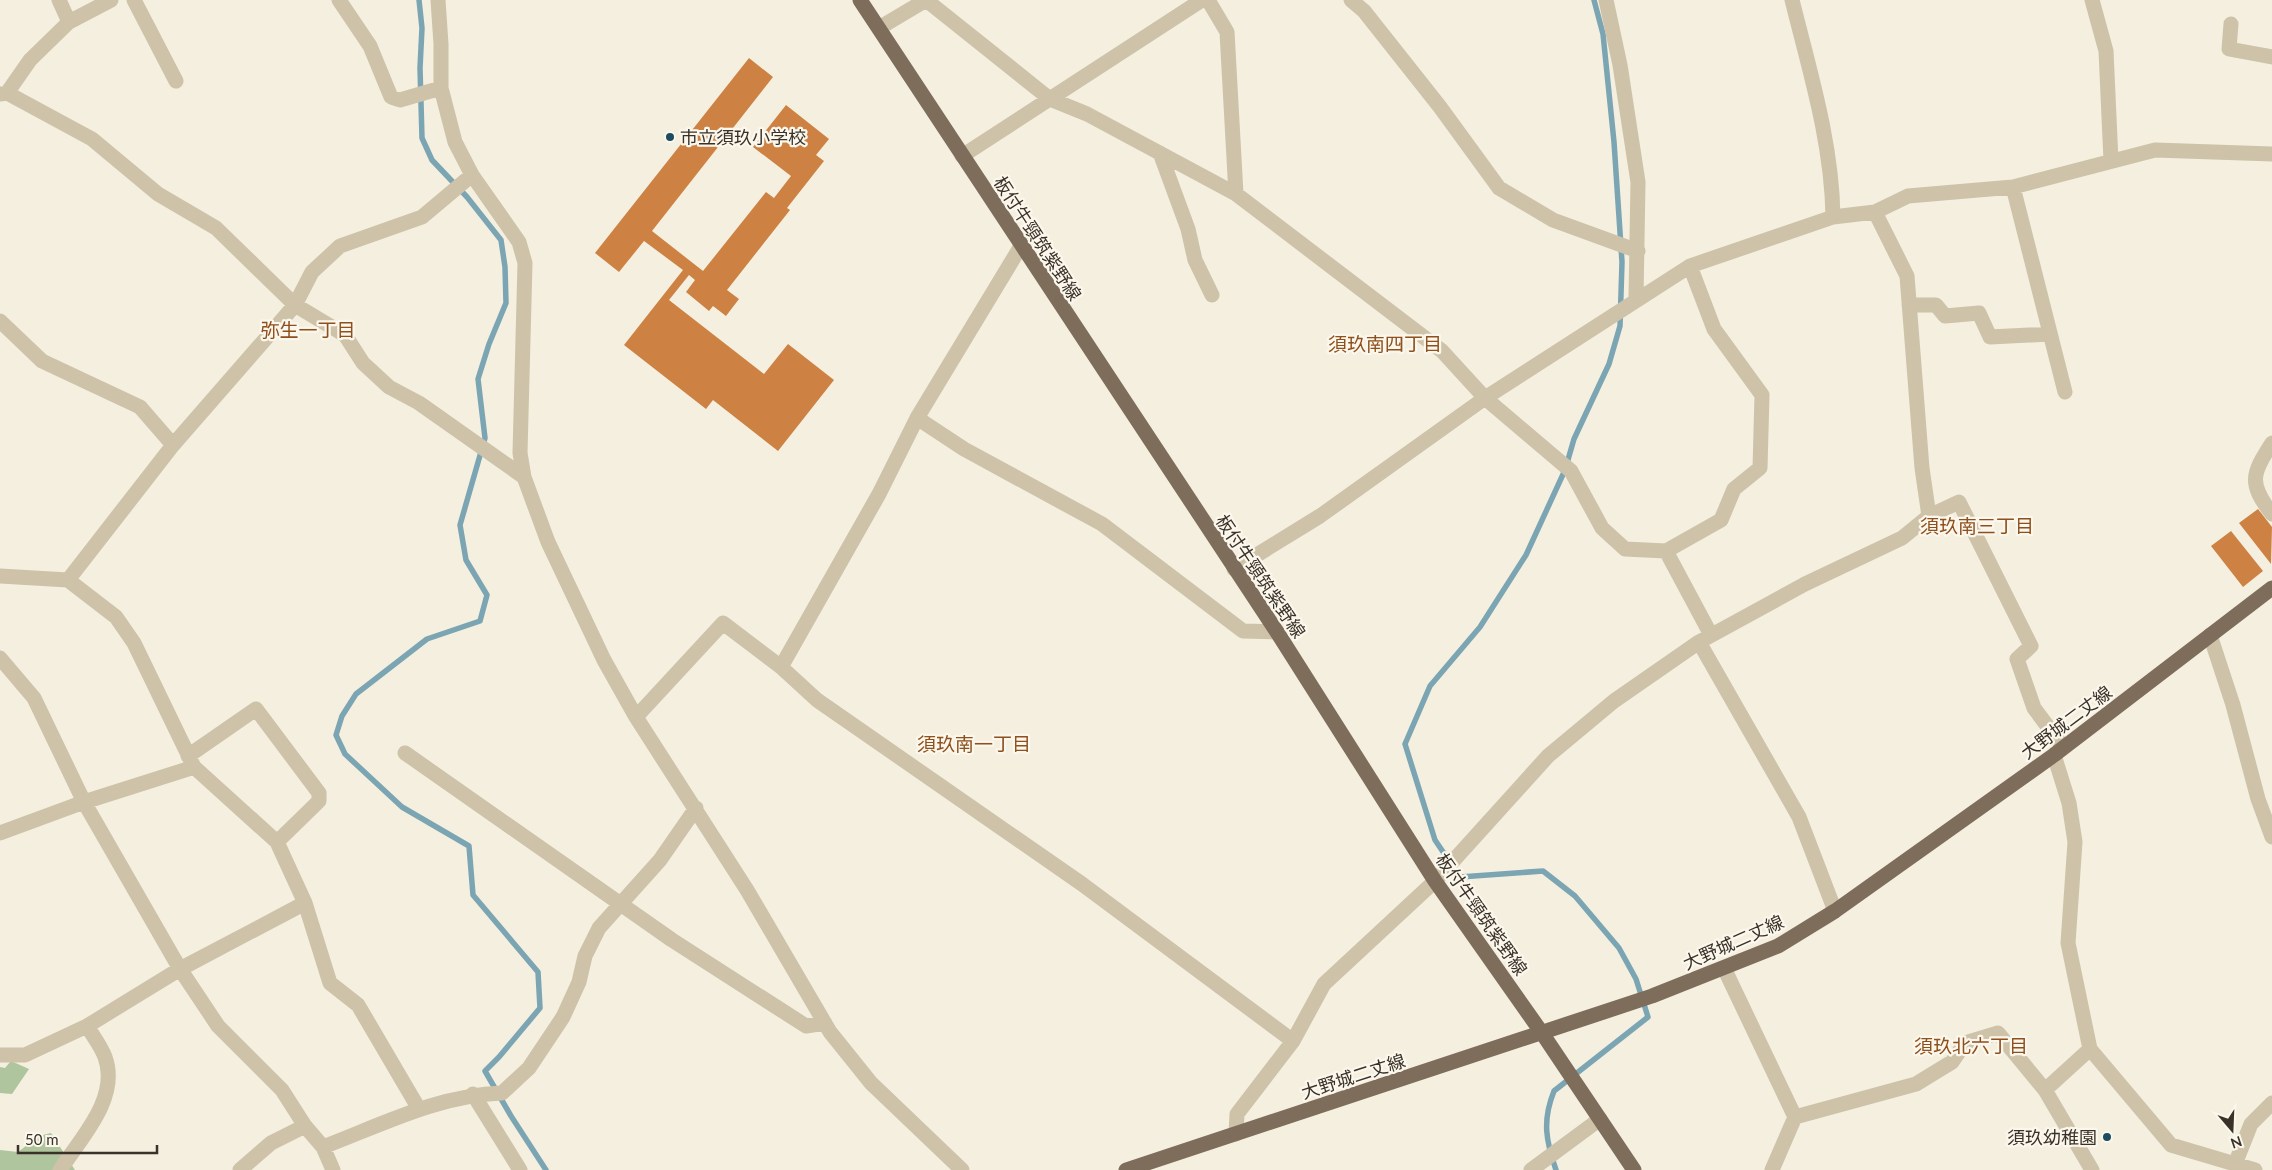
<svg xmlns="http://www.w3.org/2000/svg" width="2272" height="1170" viewBox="0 0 2272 1170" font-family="Lato,'Noto Sans JP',sans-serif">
<rect width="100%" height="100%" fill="#f4efdf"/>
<!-- green -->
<path fill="#afc59d" d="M11,1061L29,1069L12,1094L0,1093V1067L5,1068Z
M51,1133L75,1170H0V1150L18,1152L39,1136Z"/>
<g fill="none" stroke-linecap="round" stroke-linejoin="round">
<!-- stream -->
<path stroke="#7ba5b3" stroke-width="5.5" d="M419,0L422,28L420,68L422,138L432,160L467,197L501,240L505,267L506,303L489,344L478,379L485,438L460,525L466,560L487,595L480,621L427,639L356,694L342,716L336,735L345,754L402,807L469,846L473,895L538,972L540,1008L499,1057L485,1071L511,1116L546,1170
M1556,1170C1546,1141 1542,1121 1554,1091L1648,1017L1636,979L1619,948L1575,896L1543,871L1460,877L1435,840L1405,744L1430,686L1480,627L1526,555L1565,470L1574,439L1609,364L1620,326L1622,262L1614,142L1603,34L1594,0"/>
</g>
<!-- building -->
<path fill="#cd8244" d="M749,58L773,77L652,231L703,271L766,192L774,198L791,176L753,147L786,105L829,139L816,155L824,161L787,208L790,210L727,290L739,299L726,316L713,306L709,311L686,292L695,280L689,275L669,300L764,374L788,344L834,380L778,451L713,400L706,409L624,345L683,270L644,241L619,272L595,253Z
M2258,509L2272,527L2271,564L2239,523Z
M2231,531L2263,571L2243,587L2211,546Z"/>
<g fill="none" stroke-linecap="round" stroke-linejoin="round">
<!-- minor -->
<path stroke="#cec2a9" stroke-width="15" d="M59,0L69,22
M134,0L176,81
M339,0L370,46L391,97L400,100L441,88L455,142L472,175L519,242L525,263L520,453L524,477L548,542L604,660L636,717L747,890L830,1032L871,1083L962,1170
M438,0L441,44V88
M926,0L1050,99L1087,114L1236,194L1442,351L1485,398L1571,471L1602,528L1625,549L1666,551
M1208,0L1227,32L1236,194
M1351,0L1364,11L1440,107L1499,188L1553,220L1638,251
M1606,0L1620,65L1638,182L1636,299
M1792,0C1810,72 1832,143 1833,217
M2092,0L2106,51L2111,161
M2231,24L2229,49L2272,57
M879,28L926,0
M7,93L30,60L69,22L111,0
M0,94L7,93L92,139L158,194L216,228L295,305L345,335L363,363L389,387L419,403L524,477
M1160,153L1188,229L1195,260L1212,295
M962,156L1202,0
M2013,187L2065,392
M1875,212L1907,276L1922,468L1929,516
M1690,266L1714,329L1762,395L1760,468L1734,489L1721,520L1666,551L1711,635
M1909,305H1936L1945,316L1979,313L1990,337L2050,334
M0,321L42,361L140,407L173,445
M917,418L1021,246
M2272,443C2252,474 2248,483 2272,514
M1234,569L1320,516L1485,398L1690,266L1833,217L1875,212L1908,196L2013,187L2155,150L2272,154
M0,576L68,580L173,445L295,305L312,272L340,246L422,217L472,175
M68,580L116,617L134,643L194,767L277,842L305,903L330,983L358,1005L419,1109
M2210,635L2233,705L2258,799L2272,837
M1699,642L1799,817L1835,911
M0,658L34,698L84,802L180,969L218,1026L282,1090L305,1126L323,1147C381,1125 439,1095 502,1093L529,1068L563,1017L579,982L585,956L599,928L660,860L696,808
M781,667L879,494L917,418L964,449L1102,524L1243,631L1277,632
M636,717L723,623L781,667L817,700L1082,884L1293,1041L1324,984L1435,881L1548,756L1614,701L1699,642L1805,584L1902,538L1929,516L1959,502L2031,646L2017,659L2034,708L2063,747
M405,753L672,940L806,1026L825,1023
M2054,755L2069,803L2075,842L2068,943L2090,1049L2171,1145L2255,1170
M188,756L256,709L319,793V801L277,842
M0,833L84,802L194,767
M1724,968L1795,1117L1916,1084L1952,1062L1965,1043L1998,1033L2045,1090L2090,1049
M0,1055H25L87,1026L180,969L305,903
M2045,1090L2092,1170
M473,1094L520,1170
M1236,1134L1237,1114L1293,1041
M323,1147L333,1170
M2235,1164L2251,1124L2272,1103
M60,1170C81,1138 120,1098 105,1057C101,1046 93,1036 87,1026
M240,1170L271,1143L305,1126
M1531,1170L1600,1119
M1772,1170L1795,1117"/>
<!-- major -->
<path stroke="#7d6d5a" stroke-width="15" d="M860,0L1277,632L1435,881L1542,1033L1634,1170
M1126,1170L1652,996L1778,946L1835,911L2054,755L2272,588"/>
</g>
<!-- markers -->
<g fill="#1c4c5f" stroke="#fbf7ec" stroke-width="2">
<circle cx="670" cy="137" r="5"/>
<circle cx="2107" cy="1137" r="5"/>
</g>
<g text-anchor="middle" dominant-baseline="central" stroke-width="4.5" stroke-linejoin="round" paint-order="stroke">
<!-- poi labels -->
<g font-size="18" fill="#3a3229" stroke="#fbf7ec" text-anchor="start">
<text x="680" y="137">市立須玖小学校</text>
<text x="2097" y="1137" text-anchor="end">須玖幼稚園</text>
</g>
<!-- street labels -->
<g font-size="18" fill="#3a3229" stroke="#fbf7ec">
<text transform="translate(1038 238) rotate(57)">板付牛頸筑紫野線</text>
<text transform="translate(1261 576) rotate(56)">板付牛頸筑紫野線</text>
<text transform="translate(2066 722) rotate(-37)">大野城二丈線</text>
<text transform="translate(1482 914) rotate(55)">板付牛頸筑紫野線</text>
<text transform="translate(1733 942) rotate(-24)">大野城二丈線</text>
<text transform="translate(1353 1076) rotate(-18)">大野城二丈線</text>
</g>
<!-- neighbourhood labels -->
<g font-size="19" fill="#8f501d" stroke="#fbf7ec">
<text x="308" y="329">弥生一丁目</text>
<text x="1385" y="343">須玖南四丁目</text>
<text x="1977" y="525">須玖南三丁目</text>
<text x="974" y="743">須玖南一丁目</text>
<text x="1971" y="1045">須玖北六丁目</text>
</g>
</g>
<!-- north arrow -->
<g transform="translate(2232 1130) rotate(161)" stroke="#fbf7ec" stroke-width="4" paint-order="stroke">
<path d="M0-4L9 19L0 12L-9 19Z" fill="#3a3229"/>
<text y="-8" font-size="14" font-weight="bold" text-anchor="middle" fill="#3a3229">N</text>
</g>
<!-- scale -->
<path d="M18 1145v8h139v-8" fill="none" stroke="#3a3229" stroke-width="2.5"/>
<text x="25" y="1145" font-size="15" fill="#3a3229" stroke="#fbf7ec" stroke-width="4" paint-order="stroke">50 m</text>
</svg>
